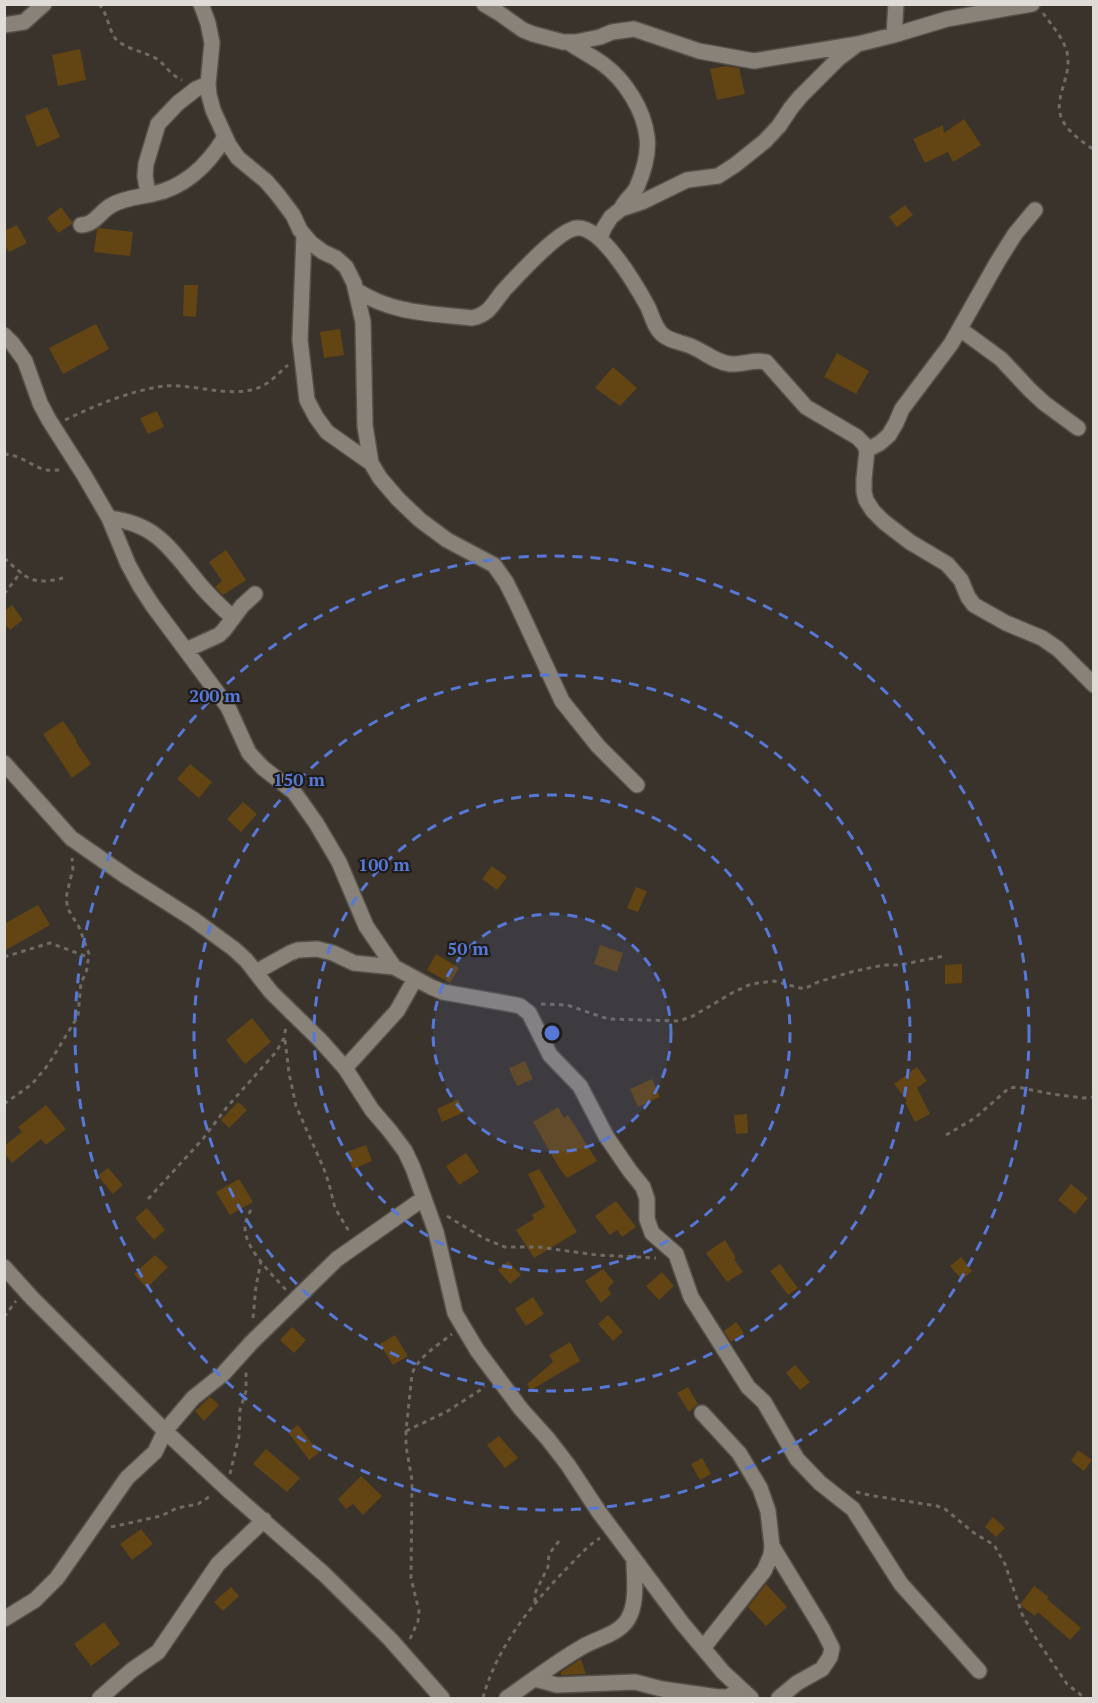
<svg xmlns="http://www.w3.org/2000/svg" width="1098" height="1703" viewBox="0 0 1098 1703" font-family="'PT Serif',serif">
<rect width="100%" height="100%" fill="#39332b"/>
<!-- building -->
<path fill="#634513" d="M80,49L86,80L58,86L52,55Z
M726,66L739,68L745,94L717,100L710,69Z
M47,107L60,137L37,147L25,116Z
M964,119L981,145L953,162L948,152L925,163L913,139L943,125L944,133Z
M905,205L913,215L897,227L889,217Z
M61,207L72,222V224L58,233L47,218Z
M17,225L27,243L9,252L4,243V231Z
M99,228L133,232L130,256L94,252L97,230Z
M184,285H198L196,317L183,316Z
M96,324L109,349L63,374L49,348Z
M340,329L344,355L324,358L320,332Z
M837,353L869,371L856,394L824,377Z
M613,367L637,388L620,406L595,388Z
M157,411L164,427L148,434L140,418Z
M226,550L246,580L223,595L215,587L222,581L209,562Z
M12,605L23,620L10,630L4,623V611Z
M63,721L77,741L76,742L91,764L72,778L43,734Z
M190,764L212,782L199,798L177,779Z
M243,802L257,814L241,832L227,819Z
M492,866L507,877L497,890L482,879Z
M636,887L647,891L638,912L627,908Z
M38,905L50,925L4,951V924Z
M600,945L623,953L617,972L594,964Z
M436,954L459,968L450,983L427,970Z
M962,964V983L945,984V965Z
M252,1018L271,1042L245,1064L226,1040Z
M525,1061L533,1079L517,1086L509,1068Z
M917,1067L927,1081L917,1088L930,1114L915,1122L905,1102L907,1101L894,1084Z
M652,1079L660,1097L638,1107L630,1089Z
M458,1099L464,1112L442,1122L437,1109Z
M238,1102L247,1110L229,1128L221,1120Z
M46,1105L66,1129L46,1145L41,1139L12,1163L4,1153V1146L22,1132L18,1127Z
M558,1107L564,1118L568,1115L597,1161L567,1178L558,1166L533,1122Z
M747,1114L748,1133L736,1134L734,1115Z
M366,1145L372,1161L353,1169L346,1152Z
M466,1153L479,1172L459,1185L446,1166Z
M108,1168L123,1185L113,1194L98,1176Z
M539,1169L577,1232L534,1258L516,1230L534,1219L532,1215L545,1207L528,1174Z
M239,1179L253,1202L230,1215L216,1192Z
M1071,1184L1088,1198L1075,1214L1058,1200Z
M616,1201L636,1227L622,1237L617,1230L610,1235L595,1216Z
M147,1208L165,1230L154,1240L135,1218Z
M725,1240L736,1258L734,1259L743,1272L727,1282L706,1253Z
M155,1255L168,1267L147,1288L134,1274Z
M961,1257L972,1271L962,1280L950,1266Z
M508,1261L521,1275L510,1284L498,1270Z
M780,1264L798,1288L788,1295L770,1271Z
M603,1269L614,1282L608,1288L611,1294L601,1303L585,1281Z
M662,1272L674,1286L659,1300L646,1286Z
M533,1297L544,1314L526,1326L515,1309Z
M608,1315L623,1332L613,1341L598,1324Z
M736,1322L744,1333L731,1342L724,1331Z
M292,1327L306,1340L294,1353L280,1340Z
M395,1335L408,1356L393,1365L380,1344Z
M570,1342L580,1361L531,1390L527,1384L553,1362L549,1355Z
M795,1365L810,1382L800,1390L786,1373Z
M688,1387L698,1404L689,1412L677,1393Z
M210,1397L219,1405L204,1421L195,1411Z
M298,1425L319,1453L309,1460L288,1432Z
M499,1436L518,1458L505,1468L487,1445Z
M266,1449L300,1478L287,1492L253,1464Z
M1078,1450L1092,1460L1084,1471L1071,1461Z
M702,1458L711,1474L700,1480L691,1464Z
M361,1476L382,1496L363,1515L353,1504L346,1509L338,1499Z
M993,1517L1005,1528L996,1537L985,1527Z
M141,1529L153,1544L132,1560L120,1544Z
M766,1584L787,1607L766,1626L748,1607Z
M1034,1586L1049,1597L1047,1599L1081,1628L1070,1640L1038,1612L1035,1616L1020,1605Z
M231,1587L239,1596L223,1611L214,1602Z
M104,1622L120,1644L91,1666L74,1644Z
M581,1659L586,1674L561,1675V1672Z"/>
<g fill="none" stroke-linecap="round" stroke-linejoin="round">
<!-- minor casing -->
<g stroke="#55514a" stroke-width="18">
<path id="minor" d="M201,4L208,23L212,43L208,84L209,95L213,110L229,145L238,158L266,181L278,195L293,215L300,230L311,243L323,252L336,258L346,267L354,283L363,322L365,426L371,463L380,478L398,499L420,520L447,540L494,565L506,582L517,604L562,701L598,746L637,785
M484,4L499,13L523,30L533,34L563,42H576L600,37L612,32L634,29L699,51L754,61L858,44L894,35L947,19L1032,4
M4,25L24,22L44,4
M894,35L896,4
M568,42C579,50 592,56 603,64C625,80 644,110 647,137C649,153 643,173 637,187C633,195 625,200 621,209
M148,194L145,176L146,164L158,124L178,103L196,89L208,84
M81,225C95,225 100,211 112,205C124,198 139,197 153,194C186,187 208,165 225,137
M304,235L300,340L307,400L316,417L327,432L371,463
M600,238L604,228L611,217L621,209L642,202L687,180L718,176L735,165L765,141L779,126L791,108L800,97L839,58L855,46
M356,290C393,314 429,313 472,318C491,314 493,302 505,289C518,275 560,229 577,228C602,226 637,287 648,307C652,316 655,329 663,335C670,341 680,342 688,345C703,350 714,362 730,364C742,365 754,359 766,362L806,407L857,437L864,444L867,450L864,479V492L866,500L873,511L884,522L910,542L947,564L961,580L968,597L974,605L1006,623L1042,638L1058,649L1094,685
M960,329L1001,359L1030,390L1044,403L1078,428
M4,335L12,343L25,361L40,403L49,420L84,475L109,518L128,564L140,586L153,606L228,707L249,753L263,768L294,792L316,823L339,862L366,926L394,967
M867,450L880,443L889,435L896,423L902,409L951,344L998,261L1015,234L1035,210
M109,518C156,524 169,547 197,581C208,595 220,606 233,618
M186,650L219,635L224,630L242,606L255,594
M4,763L71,838L127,877L193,919L234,949L246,960L271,992L320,1040L345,1068L372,1110L390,1131L405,1151L413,1168L436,1232L455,1313L477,1350L521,1409L548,1439L568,1465L599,1512L682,1623L723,1672L751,1698
M256,972L290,953L298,950L317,949L333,953L354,963L394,967L431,987L443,992L516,1005L520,1006L529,1013L550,1055L580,1086L606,1136L630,1171L643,1187L647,1199V1219L652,1233L676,1254L691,1297L748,1387L764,1402L797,1459L820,1483L853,1509L901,1584L979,1671
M345,1068L397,1011L415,979
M4,1267L32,1298L165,1431L226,1488L324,1574L390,1639L442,1698
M702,1413L739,1453L760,1488L768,1511L772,1546L771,1555L764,1571L703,1648
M772,1546L823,1630L832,1648L830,1657L822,1669L797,1683L779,1698
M4,1619L35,1600L57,1578L127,1478L155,1452L165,1431L193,1398L223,1374L251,1343L337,1259L424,1198
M535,1679L557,1685L635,1682L662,1689L718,1697H728L741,1689
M100,1698L132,1670L158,1652L218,1564L264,1520
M507,1698C532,1681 557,1661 584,1646C598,1638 619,1634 628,1619C638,1602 634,1578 634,1559"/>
</g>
<!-- path -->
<path stroke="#6f6a63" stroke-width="3" stroke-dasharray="4.5 4.5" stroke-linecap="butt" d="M99,4C108,14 108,28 115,38C121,47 144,52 153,57C165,62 168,74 182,80
M1043,13C1053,27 1069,44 1068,62C1068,75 1062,87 1060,99C1055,124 1076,137 1094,150
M65,420C94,406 125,393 157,387C190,381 225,399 258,388C269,384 279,373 288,365
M4,454C27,455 38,476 62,469
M4,558C27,578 31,586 63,578
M4,594L21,572
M4,957L50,943L88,957
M541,1004L567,1005L608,1019L679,1021L693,1016L732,993L751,984L774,981L804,989L818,982L851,972L883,965H900L944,956
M285,1040L289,1073L296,1106L324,1169L329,1184L335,1208L350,1233
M4,1104L32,1084L48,1065L78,1016L81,982L86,974L89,954L79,927L68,909L66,898L73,868L72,858
M946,1135L975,1118L1009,1088L1017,1087L1052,1094L1083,1098L1094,1097
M148,1199L202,1140L227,1107L276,1052L284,1038L286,1027
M251,1210C248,1215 245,1221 245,1228C245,1249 272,1274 286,1290
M447,1216L485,1239L505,1247H538L597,1255L656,1258
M4,1317L16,1301
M253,1318L256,1286L261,1261
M406,1431L446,1412L485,1387
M230,1474L239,1436L240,1410L246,1391V1372
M856,1492L874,1496L937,1506L945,1509L974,1533L994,1545L1005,1564L1022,1614L1033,1634L1067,1684L1085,1698
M111,1527L161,1516L177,1508L198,1504L212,1495
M535,1602V1593L548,1567L549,1554L559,1541
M410,1639L418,1621L419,1611L411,1578L412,1480L406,1446V1431L412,1374C418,1357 438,1345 452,1334
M483,1698C497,1646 532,1604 569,1566C580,1555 586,1547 600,1538"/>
<!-- minor -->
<use href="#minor" stroke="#898278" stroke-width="15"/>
</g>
<!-- distance rings -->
<circle cx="552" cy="1033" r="119" fill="#5778d7" fill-opacity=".12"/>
<g fill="none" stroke="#5778d7" stroke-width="3" stroke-dasharray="10 8">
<circle cx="552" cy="1033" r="119"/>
<circle cx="552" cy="1033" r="238"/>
<circle cx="552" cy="1033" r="358"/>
<circle cx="552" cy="1033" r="477"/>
</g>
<circle cx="552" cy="1033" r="9" fill="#5778d7" stroke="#1e1b18" stroke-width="3"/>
<g font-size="18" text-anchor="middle" font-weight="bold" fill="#5778d7" stroke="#1e1b18" stroke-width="4.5" stroke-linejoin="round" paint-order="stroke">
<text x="215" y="702">200 m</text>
<text x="299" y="786">150 m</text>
<text x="384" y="871">100 m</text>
<text x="468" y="955">50 m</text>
</g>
<!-- border -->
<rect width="1098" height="1703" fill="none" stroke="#dfdbd6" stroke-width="12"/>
</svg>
